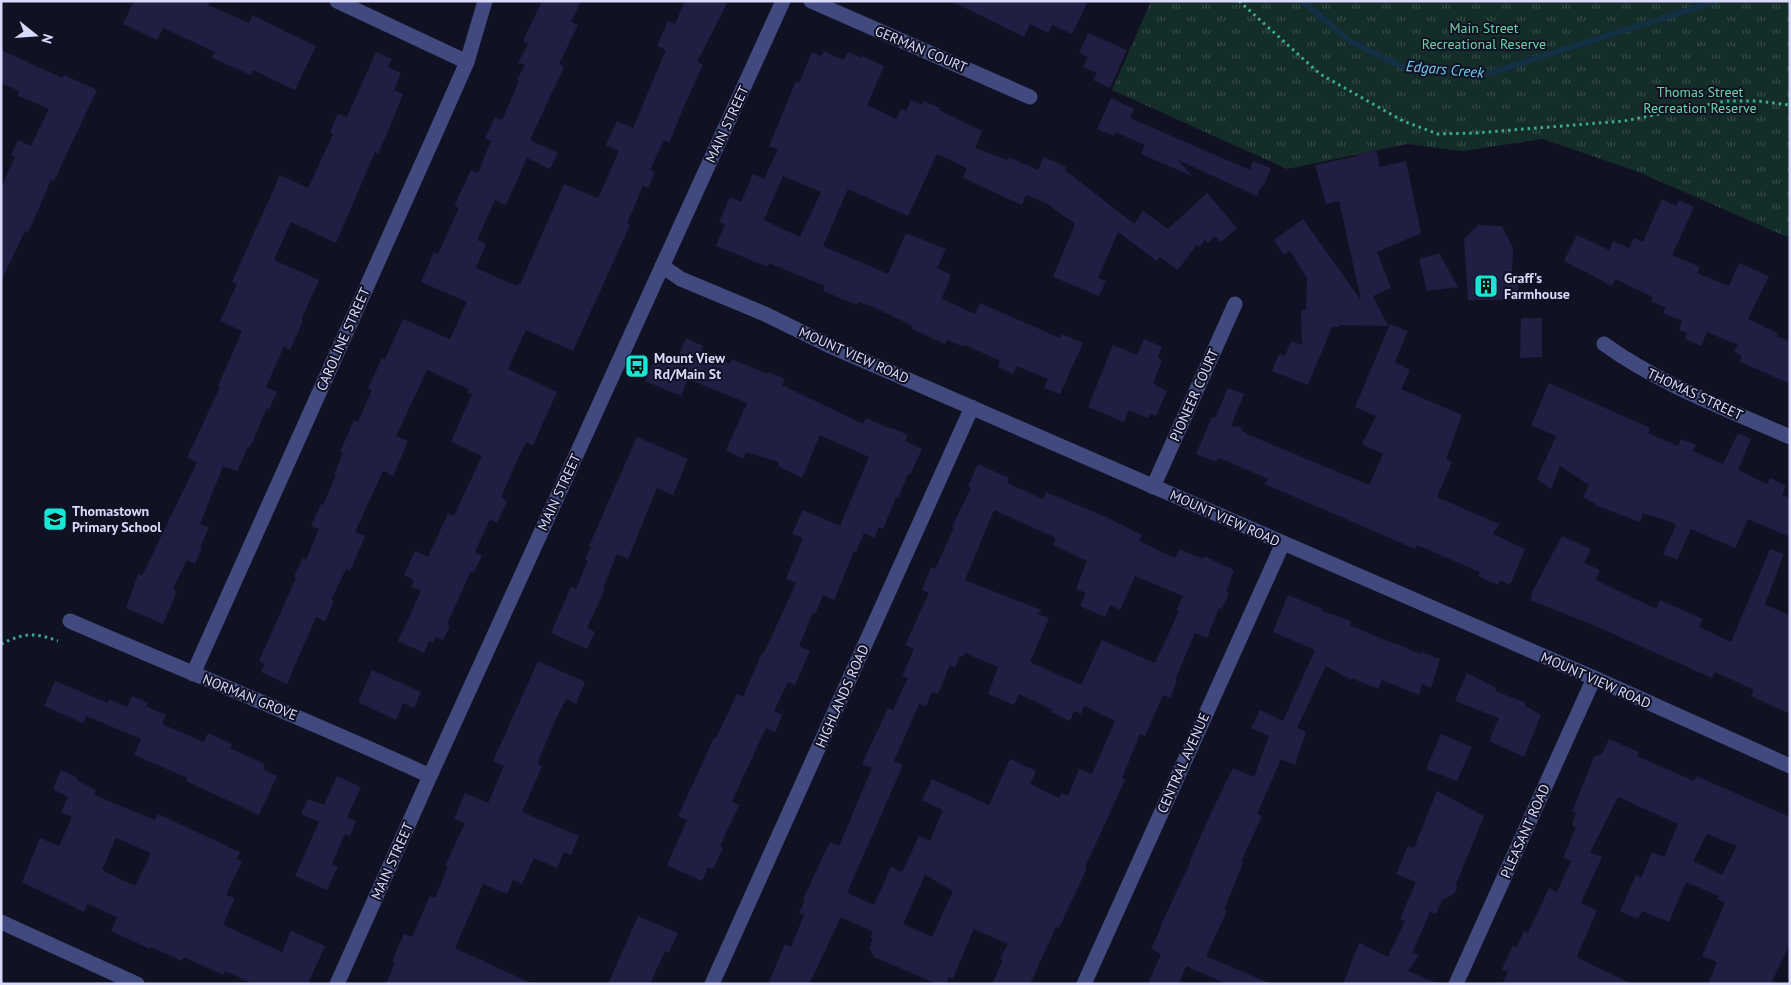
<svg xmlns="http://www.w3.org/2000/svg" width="1791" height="985" viewBox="0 0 1791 985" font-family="'PT Sans',sans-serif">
<defs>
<pattern id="grass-tufts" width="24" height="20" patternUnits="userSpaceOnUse" patternTransform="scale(1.25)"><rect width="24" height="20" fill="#152d28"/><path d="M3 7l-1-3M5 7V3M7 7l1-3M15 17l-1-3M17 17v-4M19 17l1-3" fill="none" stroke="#364b48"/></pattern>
</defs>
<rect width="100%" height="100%" fill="#111124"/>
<!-- grass -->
<path fill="url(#grass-tufts)" d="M1151,1H1790V238L1636,171L1543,139L1463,151L1407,144L1287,169L1112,90Z"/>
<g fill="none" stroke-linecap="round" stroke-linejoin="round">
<!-- stream -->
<path stroke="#143045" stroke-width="6" d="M1302,1L1350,41L1403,67L1490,73L1717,1"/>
</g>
<!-- building -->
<path fill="#201f43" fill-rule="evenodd" d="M134,1H210L208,5L249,23L252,15L316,46L295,90L253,70L251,75L212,58L215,52L163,28L157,40L123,24Z
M542,1H581L571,22L578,25L559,64L564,67L530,140L558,153L550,169L527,158L506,205L495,200L477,240L486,244L476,268L517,286L518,283L520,285L564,184L598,198L619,151L606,145L617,121L633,128L666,50L657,46L668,21L675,24L685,1H728L697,62L703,65L683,108L673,134L669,143L664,140L650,170L655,172L648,188L643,186L627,223L630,225L573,351L526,330L508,369L557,392L533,445L526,442L518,459L501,497L507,501L497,523L490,519L475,552L482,556L474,572L471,571L447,624L450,626L443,640L436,637L433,642L429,641L424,653L398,641L421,591L411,587L414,580L404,575L415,551L428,557L448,513L454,516L482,456L451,442L472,394L467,393L469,389L427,370L396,436L408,441L393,476L383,471L355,532L365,536L350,571L346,569L331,600L334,601L325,621L316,617L287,684L261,672L265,664L259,661L296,578L294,577L303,558L306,560L319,529L311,526L321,504L323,505L336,475H334L343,453L340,452L354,420L358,422L372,390L368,388L382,358L385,359L403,319L450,339L467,302L421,282L434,252L438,254L459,208L454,206L471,170L478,173L491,141L485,138L495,117L502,120L519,81L517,80L525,65L518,63L528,44L523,41Z
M951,1H1088L1072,34L1052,25L1048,33L1030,24L1024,37Z
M1088,33L1127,50L1110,88L1093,80L1097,73L1083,67L1088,57L1079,53Z
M1,50L62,78L64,75L97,90L54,181L51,180L28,233L25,231L1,281V188L15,157L11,155L18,140L31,146L49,109L17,95L19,91L1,83Z
M824,51L843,60L848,52L862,58V56L884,66L867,105L896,119L901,109L906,111L911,100L922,105L924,101L940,108L939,110L982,131L975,148L1008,160L1009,157L1038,170L1044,157L1066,167L1065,170L1134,224L1143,211L1168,229L1207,193L1237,228L1221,242L1215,237L1208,243L1205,240L1199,247L1197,244L1178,270L1160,257L1157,261L1118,232L1098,278L1106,281L1099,296L1053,277L1075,224L1046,203L1026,195L1022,205L963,178L967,168L937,154L908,216L848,189L823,246L888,274L906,233L946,249L937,268L951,275L942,298V299L975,314L980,303L1060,338L1062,334L1083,343L1060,394L1044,388L1048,379L1017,366L1013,374L998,367L1000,361L965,345L964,347L947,340L945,344L912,329L913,326L873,307L858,302L857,305L823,291L825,286L769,263L768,267L716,246L725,224L719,222L730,197L741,202L753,174L764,179L778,149L769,146L796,81L799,83L812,52L821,56ZM783,176L821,192L800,237L764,220Z
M376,52L392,59L388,67L401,73L394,90L403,94L386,136L378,154L375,152L336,243L291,222L274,260L319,280L301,320L303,321L290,350L284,346L266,387L277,392L269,409L267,408L250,447H248L237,471L223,466L200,524L209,528L200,547L202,548L195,564L187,560L173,589L177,591L163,624L126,608L138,574L142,576L197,462L187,458L220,387L218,386L242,331L220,321L237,284L232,282L280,175L308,188L333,134L330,132L338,114L347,117Z
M1111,98L1134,109L1130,118L1250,170L1253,161L1271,168L1264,185H1262L1257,196L1178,160L1192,176L1141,154L1145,145L1115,132L1114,136L1097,129Z
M1376,150L1380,167L1406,161L1421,233L1377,252L1391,288L1373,296L1388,326L1339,325V327H1332L1308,385L1272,371L1279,354L1285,356L1291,341L1302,345L1301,310H1306L1307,278L1290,251L1284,255L1274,240L1303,219L1361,300L1339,201L1326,204L1315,165L1358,156L1357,155Z
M1662,199L1676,206L1679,200L1694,207L1672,255L1700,267L1697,273L1729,286L1739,263L1769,276L1748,319L1778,333L1776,336L1790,342V384L1739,361L1742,356L1734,352L1738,345L1707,332L1701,346L1685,339L1687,333L1679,330L1682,321L1663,313L1666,308L1651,301L1653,297L1615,279L1612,286L1564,261L1577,235L1609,250L1613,241L1629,248L1634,238L1643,242Z
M1478,225L1502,226L1513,248L1512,273H1518V300H1468L1464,239Z
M1439,253L1458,287L1427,291L1419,259Z
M1521,318H1542V357L1520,358Z
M1390,324L1408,331L1395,362L1410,370L1401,389L1462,415L1446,459L1452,462L1437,497L1499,524L1493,534L1525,549L1510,585L1500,580L1498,585L1478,576L1480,572L1417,545L1415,549L1265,484L1268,479L1229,462L1218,458L1216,462L1196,454L1212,417L1215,418L1228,388L1244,394L1231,426L1242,427L1241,430L1249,435L1369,485L1383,454L1362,444L1376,416L1355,407Z
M686,338L703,346L701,352L730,364L732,359L767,374L768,372L785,379L782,385L863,424L866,418L891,429L892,428L908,435L905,441L922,449L910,475L908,474L898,498L896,497L883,529L879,527L874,538L864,533L856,552L854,551L834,600L823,595L815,614L813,613L799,646L810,651L795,685L788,682L774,711L782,715L775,732L766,728L732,801L739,805L720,846L723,848L713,869L708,867L702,881L667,865L687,820L678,816L714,738H716L737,694L743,697L762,653H764L796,583L786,579L803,538L792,534L803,510L840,526L869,457L820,435L802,478L778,466L779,462L746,452L743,459L726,450L747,403L688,379L681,396L645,381L658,352L677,360Z
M1144,339L1162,347L1158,358L1162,360L1153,384L1167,391L1156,416L1150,414L1148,418L1129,410L1124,422L1088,407L1113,345L1137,355Z
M1549,383L1650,428L1648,433L1678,446L1681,439L1696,445L1693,451L1723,464L1738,433L1751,439L1738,470L1767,484L1770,478L1786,486L1782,495L1790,498V537L1748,519L1735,548L1691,529L1677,560L1663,554L1676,525L1674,524V523L1643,513L1640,522L1595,505L1596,504L1583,497L1589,485L1560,466L1551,489L1537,479L1556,436L1531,425Z
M637,437L688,459L673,495L657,488L628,559L617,554L603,588L605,589L587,628L595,632L587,649L551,633L571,587L576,589L588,560L585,559L591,547L589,546Z
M978,464L1009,478L1007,483L1043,499L1046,492L1106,517L1142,535L1139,541L1175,558L1179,549L1203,559L1204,556L1234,570L1226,591L1229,593L1222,609L1219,608L1207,638L1195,633L1175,680L1177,681L1170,698L1163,695L1145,736L1140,734L1122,778L1125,780L1085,867L1087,868L1059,928L1056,927L1030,984H992L1003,960L1000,959L1008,944L974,929L953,978L949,977L946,984H937L874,957L869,948L873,939L870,938L873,932L841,917L809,984H768L785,944L791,947L804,915L799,913L805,900L803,899L830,842L839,846L872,768L862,764L888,708L893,710L908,678L902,676L914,649L905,645L929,593L922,590L931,567L935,569L954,528L952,527L971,488L968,486ZM994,510L1056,538L1053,545L1087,561L1076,589L1086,593L1080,606L1105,617L1110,605L1120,610L1135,576L1183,596L1177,609L1179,611L1155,663L1102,640L1081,685L1030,662L1049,618L1038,614L1041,610L965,580ZM965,653L998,667L988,694L1014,705L1019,694L1053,710L1051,712L1070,721L1074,711L1081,714L1084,706L1115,721L1092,774L1079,769L1068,796L1062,793L1059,798L1030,784L1036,771L1010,759L989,805L932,779L922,800L943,810L930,841L919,836L902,872L891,867L874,905L847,893L903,765L894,761L919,704L926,706L932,692L938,694L950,665L955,668L960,656L963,657ZM925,875L953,891L932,937L903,924Z
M1562,536L1591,549L1584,563L1600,570L1596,580L1656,609L1660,600L1703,619L1699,627L1731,642L1770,549L1784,554L1765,604L1790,616V714L1751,696L1754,690L1715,672L1712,678L1593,625L1530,600L1532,595L1531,594Z
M1288,595L1323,609L1322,611L1351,621L1350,625L1394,644L1395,643L1420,654L1422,652L1440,659L1431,688L1422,684L1419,695L1382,680L1378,689L1352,678L1351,680L1326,666L1297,728L1306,732L1295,765L1281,759L1257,814L1262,816L1241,862L1243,863L1224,910L1227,911L1206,956L1271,984H1227L1186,966L1179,984H1148L1161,954L1151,949L1161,927H1160L1190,863H1189L1210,815L1233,768L1254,777L1269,736L1251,728L1260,710L1283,721L1315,650L1273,632Z
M538,661L585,682L576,704L566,699L555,721L537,764L542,766L522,812L579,836L571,855L564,852L557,868L534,858L522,884L513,880L507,894L483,884L455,948L533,984H386L395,963L392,961L404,934L412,937L430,896L435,898L448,867L445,866L465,823L454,819L465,793L488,803L504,766L493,761Z
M372,670L421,692L414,708L403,703L396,720L358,702Z
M1467,673L1496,688L1495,691L1526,703L1525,706L1541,715L1524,757L1489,741L1499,718L1455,701Z
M55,681L108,703L109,699L127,707L132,696L148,703L146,706L166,715L162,724L204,742L208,733L232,744L230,748L265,764L263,769L277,776L259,815L186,781L188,778L134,755L141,739L86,716L83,723L44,706Z
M1441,734L1472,747L1457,781L1426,769Z
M1609,739L1639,752L1637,756L1694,781L1696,776L1790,817V943L1771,984H1708L1717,962L1702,956L1725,903L1717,899L1719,896L1686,882L1669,922L1642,911L1638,919L1620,911L1636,875L1641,878L1652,852L1664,857L1678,824L1618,797L1590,852L1602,857L1581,903L1597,910L1577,956L1578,958L1632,984H1502L1508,972L1502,969L1513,946L1517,947L1524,931L1528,933L1549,888L1557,892L1571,861L1563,858L1576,827L1572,825L1576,813L1572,812L1594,757L1602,754ZM1707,834L1737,846L1722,875L1693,861Z
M61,770L76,777L78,781L96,790L94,795L155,820L158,814L240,852L237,859L242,861L226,895L235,898L223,925L282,952L291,931L325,946L308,984H254L225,971L223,975L184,957L182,961L151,947L150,949L111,931L117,917L88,904L84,912L22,882L40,838L59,846L72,817L61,812L68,797L53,789ZM116,838L151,853L135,886L102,870Z
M337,776L361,787L347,817L356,821L350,836L345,834L332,864L338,866L327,890L295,876L319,822L301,814L308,799L324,805Z
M1437,791L1484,816L1456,884L1457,888L1454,894L1442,900L1436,914L1430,912L1412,953L1419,955L1408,971L1439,984H1343L1359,943L1388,957L1405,921L1400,919L1416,882L1396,874L1408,846L1414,848Z
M638,916L678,933L669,953L665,951L650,984H608Z"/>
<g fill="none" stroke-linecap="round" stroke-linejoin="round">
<!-- path -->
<path stroke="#3cab90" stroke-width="3" stroke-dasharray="2.5 4" stroke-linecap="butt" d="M1239,1L1320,74L1403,121L1438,134L1475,133L1624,121L1726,101H1757L1790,105
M1,644C24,633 34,632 58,641"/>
<!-- minor -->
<path stroke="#414a7e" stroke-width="15" d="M337,1L467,62
M811,1L1030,97
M662,266L681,279L767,315L828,345L1594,678L1790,766
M1604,344C1661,385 1727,409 1790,437
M1153,487L1235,304
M70,621C190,673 311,721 430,776
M193,674L432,141L467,62L485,1
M1,922L137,984
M337,984L430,776L783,1
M712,984L972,407
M1084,984L1283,543
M1456,984L1594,678"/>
</g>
<!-- icons -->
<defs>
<g id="building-square" transform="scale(1.25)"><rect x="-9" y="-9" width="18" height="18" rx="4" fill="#19e6d6" stroke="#111124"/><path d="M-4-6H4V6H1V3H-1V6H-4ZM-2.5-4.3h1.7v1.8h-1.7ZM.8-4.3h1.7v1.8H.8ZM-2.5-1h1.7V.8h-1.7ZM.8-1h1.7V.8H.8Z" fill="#111"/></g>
<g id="bus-square" transform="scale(1.25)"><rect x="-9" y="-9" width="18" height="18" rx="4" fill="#19e6d6" stroke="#111124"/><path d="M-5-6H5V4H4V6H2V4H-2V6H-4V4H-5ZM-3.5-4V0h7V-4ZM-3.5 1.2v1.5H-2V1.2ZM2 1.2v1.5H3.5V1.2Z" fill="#111"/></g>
<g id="school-square" transform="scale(1.25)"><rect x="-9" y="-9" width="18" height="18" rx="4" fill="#19e6d6" stroke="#111124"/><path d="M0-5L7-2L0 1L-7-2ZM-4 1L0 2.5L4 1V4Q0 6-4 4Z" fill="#111"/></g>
</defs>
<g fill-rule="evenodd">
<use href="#building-square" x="1486" y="286"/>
<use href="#bus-square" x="637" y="366"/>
<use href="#school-square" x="55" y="519"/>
</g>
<g text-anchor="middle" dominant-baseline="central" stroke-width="4" stroke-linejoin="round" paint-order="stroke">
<!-- park labels -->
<g font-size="14" fill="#6bd4a7" stroke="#111124">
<text x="1484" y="28">Main Street<tspan x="1484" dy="16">Recreational Reserve</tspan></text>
<text x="1700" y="92">Thomas Street<tspan x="1700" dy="16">Recreation Reserve</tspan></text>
</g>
<!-- street labels -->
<g font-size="14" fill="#d8dafb" stroke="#111124">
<text transform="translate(921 49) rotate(23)">GERMAN COURT</text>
<text transform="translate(727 124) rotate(-65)">MAIN STREET</text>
<text transform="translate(343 339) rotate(-66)">CAROLINE STREET</text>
<text transform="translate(854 355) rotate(24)">MOUNT VIEW ROAD</text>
<text transform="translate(1695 394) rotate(25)">THOMAS STREET</text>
<text transform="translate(1194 395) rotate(-66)">PIONEER COURT</text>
<text transform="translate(559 492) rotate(-65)">MAIN STREET</text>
<text transform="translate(1225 518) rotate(24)">MOUNT VIEW ROAD</text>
<text transform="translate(1596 680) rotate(24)">MOUNT VIEW ROAD</text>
<text transform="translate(842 696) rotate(-66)">HIGHLANDS ROAD</text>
<text transform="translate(250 697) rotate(22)">NORMAN GROVE</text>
<text transform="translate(1183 763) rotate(-66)">CENTRAL AVENUE</text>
<text transform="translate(1525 831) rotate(-66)">PLEASANT ROAD</text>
<text transform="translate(392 861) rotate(-66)">MAIN STREET</text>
</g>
<!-- poi labels -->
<g font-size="14" font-weight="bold" fill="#d8dafb" stroke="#111124" text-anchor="start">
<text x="1504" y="278">Graff's<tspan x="1504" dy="16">Farmhouse</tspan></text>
<text x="654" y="358">Mount View<tspan x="654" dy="16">Rd/Main St</tspan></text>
<text x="72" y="511">Thomastown<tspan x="72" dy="16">Primary School</tspan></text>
</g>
<!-- water labels -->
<g font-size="15" font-style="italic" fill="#71ccf0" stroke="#111124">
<text transform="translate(1445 69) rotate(5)">Edgars Creek</text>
</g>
</g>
<!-- border -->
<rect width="1791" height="985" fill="none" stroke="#d8dafb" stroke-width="5"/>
<!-- north arrow -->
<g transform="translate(35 35) rotate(107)" stroke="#111124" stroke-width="4" paint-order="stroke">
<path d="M0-4L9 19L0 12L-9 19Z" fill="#d8dafb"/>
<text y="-8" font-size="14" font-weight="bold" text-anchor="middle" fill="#d8dafb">N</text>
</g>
</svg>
